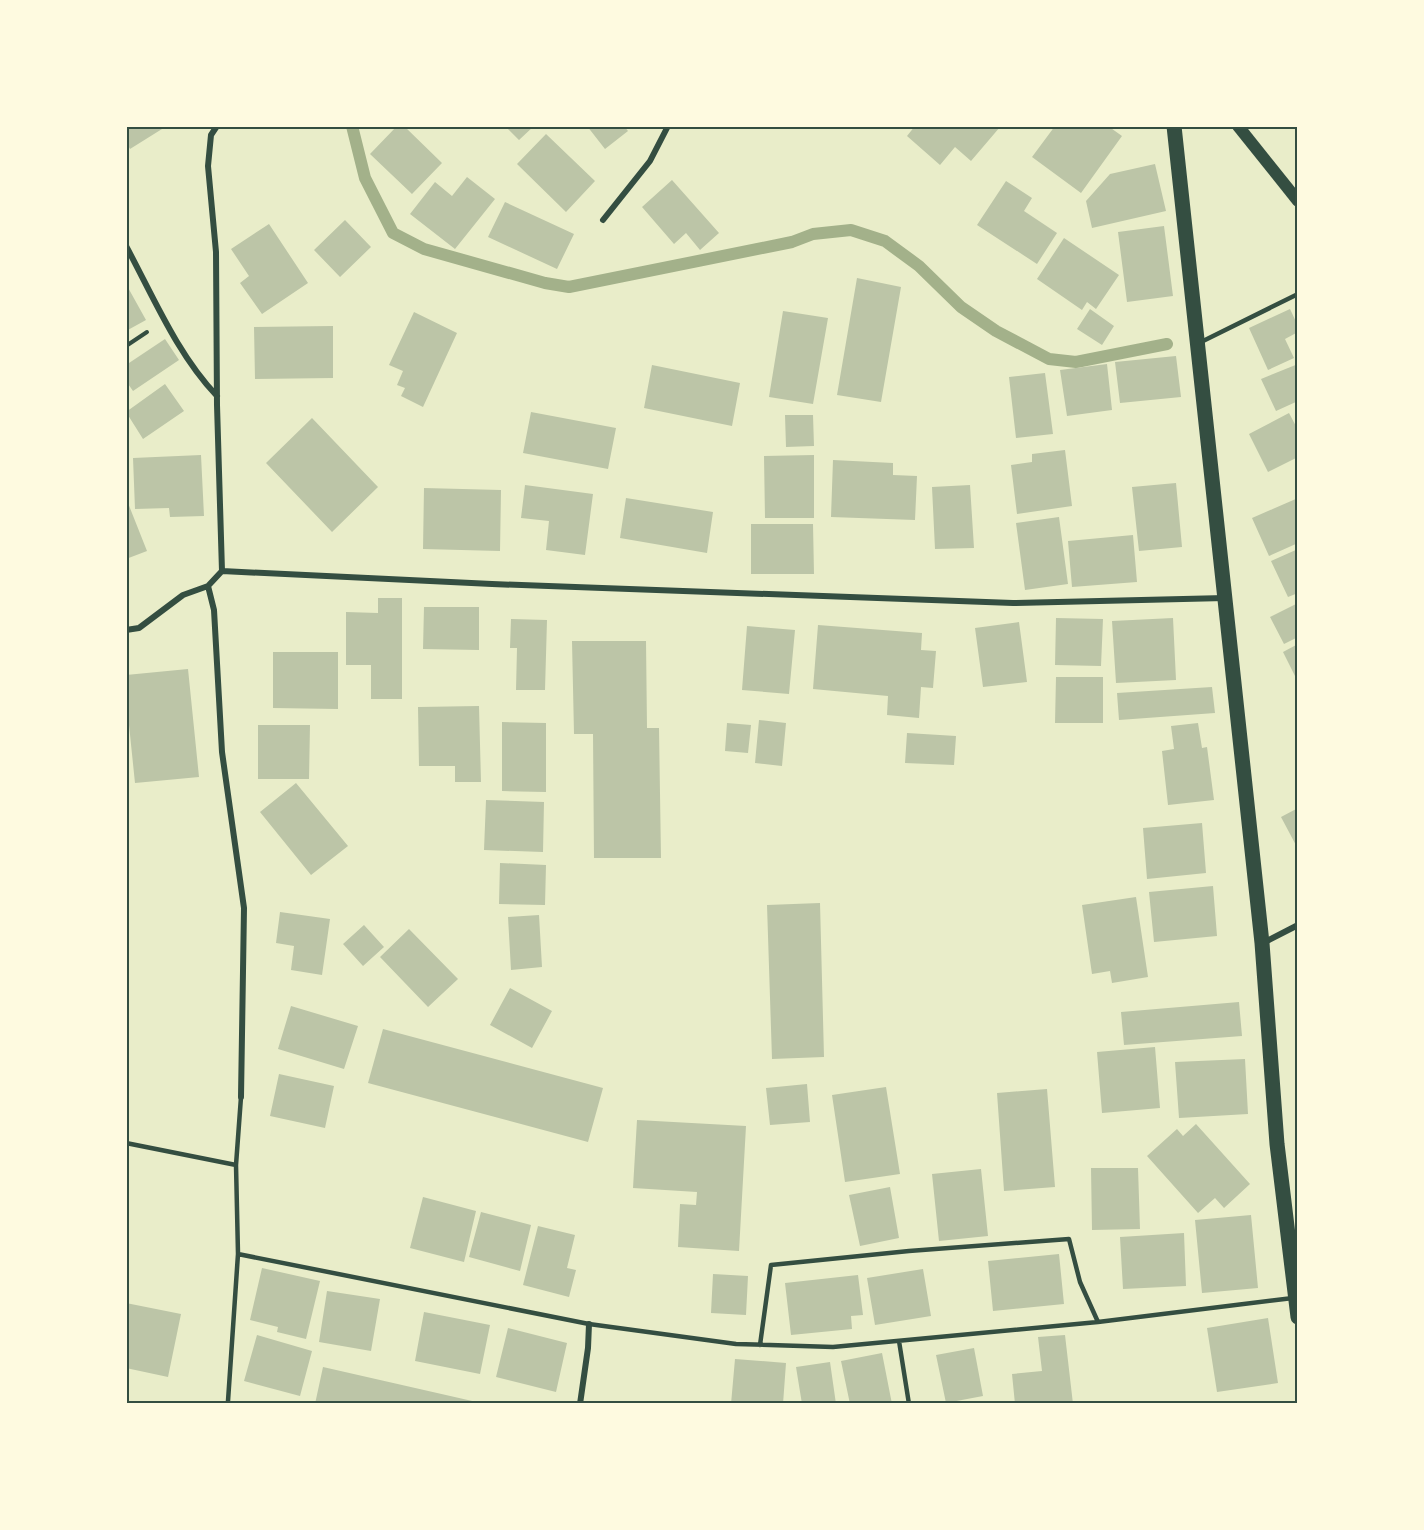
<svg xmlns="http://www.w3.org/2000/svg" width="1424" height="1530" viewBox="0 0 1424 1530" font-family="'Fira Sans Condensed',sans-serif">
<rect width="100%" height="100%" fill="#e9edc9"/>
<g fill="none" stroke-linecap="round" stroke-linejoin="round">
<!-- stream -->
<path stroke="#a3b18a" stroke-width="12" d="M352,126L365,178L393,233L424,249L545,283L569,287L792,242L813,234L851,230L885,241L919,266L961,307L996,331L1049,359L1076,362L1167,344"/>
</g>
<!-- building -->
<path fill="#bcc5a7" d="M126,126H160L162,129L130,149L126,142Z
M397,126H404L442,163L412,194L370,154Z
M505,126H534L519,140Z
M587,126H624L628,131L605,149Z
M915,126H999L1000,127L971,161L955,147L940,165L907,136Z
M1055,126H1108L1122,136L1081,193L1032,157Z
M546,134L595,181L566,212L517,164Z
M1155,164L1166,211L1092,228L1086,201L1110,174Z
M467,177L495,199L455,249L410,214L435,182L452,196Z
M672,180L719,233L700,250L686,233L674,244L642,207Z
M1006,181L1032,198L1024,211L1057,233L1037,264L977,225Z
M505,202L574,234L557,269L488,237Z
M345,220L371,247L340,277L314,250Z
M269,224L308,283L262,314L240,283L249,276L231,249Z
M1164,226L1173,296L1127,302L1118,232Z
M1064,238L1119,275L1096,309L1087,302L1082,310L1037,279Z
M857,278L901,287L881,402L837,395Z
M126,284L146,320L126,331Z
M1090,309L1114,326L1102,345L1077,329Z
M1290,309L1298,326V332L1285,339L1294,358L1268,370L1249,328Z
M783,311L828,318L813,404L769,397Z
M414,312L457,333L423,407L401,396L405,388L397,385L403,371L389,365Z
M333,326V378L255,379L254,327Z
M165,339L179,360L133,391L126,381V365Z
M1176,356L1181,397L1120,403L1115,362Z
M1107,364L1112,410L1067,416L1060,370Z
M1298,364V401L1276,411L1261,379Z
M652,365L740,383L732,426L644,408Z
M1045,373L1053,434L1016,438L1009,377Z
M165,384L184,411L143,439L126,412Z
M531,412L616,428L608,469L523,453Z
M1289,413L1298,430V457L1268,472L1249,434Z
M785,415H813L814,446L786,447Z
M312,418L378,487L332,532L266,463Z
M1065,450L1072,506L1017,514L1011,465L1032,462V454Z
M201,455L204,516L170,517L169,508L135,509L133,458Z
M814,455V518H765L764,456Z
M833,460L893,463V475L917,476L915,520L831,517Z
M1176,483L1182,547L1139,551L1132,487Z
M525,485L593,494L585,555L546,550L549,521L521,518Z
M970,485L974,548L935,549L932,487Z
M424,488L501,490L500,551L423,549Z
M126,498L147,551L126,559Z
M626,498L713,512L707,553L620,538Z
M1298,498V543L1269,556L1252,518Z
M1059,517L1068,584L1025,590L1016,523Z
M751,524H813L814,574H751Z
M1133,535L1137,582L1072,587L1068,541Z
M1298,549V593L1288,597L1271,561Z
M378,598H402V699H371V665H346V612L378,613Z
M1298,603V637L1284,644L1270,617Z
M424,607H479V650L423,649Z
M1056,618L1103,619L1101,666L1055,665Z
M1173,618L1176,680L1116,683L1112,621Z
M511,619L547,620L545,690H516L517,648H510Z
M1019,622L1027,682L983,687L975,628Z
M818,625L922,633L921,650L936,651L933,688L921,687L919,718L887,715L888,696L813,689Z
M747,626L795,630L789,694L742,690Z
M572,641H646L647,728H659L661,858H594L593,734H574Z
M1298,644V682L1283,652Z
M273,652H338V709L273,708Z
M188,669L199,777L135,783L126,696V675Z
M1056,677H1103V723H1055Z
M1212,687L1215,713L1119,720L1117,693Z
M479,706L481,782H455V766H419L418,707Z
M759,720L786,723L782,766L755,763Z
M502,722L546,723V792L502,791Z
M727,723L751,725L748,753L725,751Z
M1198,723L1202,748L1207,747L1214,800L1168,805L1162,751L1174,749L1171,726Z
M258,725H310L309,779H258Z
M907,733L956,736L954,765L905,763Z
M296,783L348,846L311,875L260,812Z
M486,800L544,802L543,852L484,850Z
M1298,808V849L1281,817Z
M1202,823L1206,873L1147,879L1143,828Z
M500,863L546,865L545,905L499,904Z
M1213,886L1217,936L1154,942L1149,892Z
M1136,897L1148,977L1112,983L1110,971L1092,974L1082,905Z
M820,903L824,1057L772,1059L767,905Z
M280,912L330,919L322,975L291,970L294,946L276,943Z
M539,915L542,967L511,970L508,917Z
M364,925L384,947L363,966L343,944Z
M409,929L458,979L428,1007L380,957Z
M510,988L552,1011L532,1048L490,1025Z
M1239,1002L1242,1036L1124,1045L1121,1012Z
M291,1006L358,1026L344,1069L278,1049Z
M383,1029L603,1088L588,1142L368,1083Z
M1155,1047L1160,1108L1102,1113L1097,1052Z
M1245,1059L1248,1114L1179,1118L1175,1062Z
M279,1074L334,1086L325,1128L270,1116Z
M807,1084L810,1122L770,1125L766,1088Z
M886,1087L900,1174L845,1182L832,1095Z
M1047,1089L1055,1187L1004,1191L997,1093Z
M637,1120L746,1126L739,1251L678,1247L680,1204L696,1205L697,1192L633,1188Z
M1196,1124L1250,1184L1224,1208L1215,1198L1198,1213L1147,1156L1177,1129L1183,1136Z
M1091,1168H1138L1140,1229L1092,1230Z
M981,1169L988,1236L939,1241L932,1174Z
M890,1187L899,1238L860,1246L849,1195Z
M423,1197L476,1211L464,1262L410,1248Z
M481,1212L531,1225L520,1271L469,1257Z
M1251,1215L1258,1288L1202,1293L1195,1220Z
M538,1226L575,1235L567,1268L576,1270L569,1297L523,1285Z
M1184,1233L1186,1286L1123,1289L1120,1237Z
M1059,1254L1064,1304L993,1311L988,1261Z
M262,1268L320,1281L306,1339L277,1332L278,1327L250,1320Z
M923,1269L931,1316L875,1325L867,1278Z
M713,1274L748,1276L746,1315L711,1313Z
M858,1275L863,1315L851,1316L852,1329L791,1335L785,1283Z
M327,1291L380,1299L371,1351L319,1342Z
M126,1303L181,1314L168,1377L126,1368Z
M424,1312L490,1325L480,1374L415,1361Z
M1268,1318L1278,1383L1217,1392L1207,1328Z
M508,1328L567,1343L556,1392L496,1377Z
M257,1335L312,1351L300,1396L244,1381Z
M1065,1335L1073,1404H1015L1012,1374L1042,1371L1038,1337Z
M974,1348L983,1396L946,1403L936,1355Z
M882,1353L892,1404H850L841,1361Z
M735,1359L786,1363L783,1404H731Z
M830,1362L836,1404H802L796,1367Z
M323,1367L481,1403V1404H315Z"/>
<g fill="none" stroke-linecap="round" stroke-linejoin="round">
<!-- path -->
<path stroke="#344e41" stroke-width="4" d="M126,346L147,332"/>
<!-- service -->
<path stroke="#344e41" stroke-width="4.5" d="M1201,342L1298,294
M126,1143L236,1165
M238,1254L589,1324L736,1344L833,1347L1098,1322L1293,1298
M899,1341L909,1404
M760,1345L771,1265L909,1251L1069,1239L1080,1282L1098,1322
M228,1401L238,1254L236,1165L241,1097"/>
<!-- minor -->
<path stroke="#344e41" stroke-width="6" d="M603,220L650,161L668,126
M126,246C153,296 177,354 217,396
M222,571L492,584L1013,603L1225,598
M208,586L214,610L222,752L244,908L241,1097
M126,630L139,628L183,595L208,586L222,571L217,405L216,252L208,166L211,135L217,126
M1263,943L1298,925
M580,1404L588,1348L589,1324"/>
<!-- secondary -->
<path stroke="#344e41" stroke-width="12" d="M1238,126L1298,201"/>
<!-- primary -->
<path stroke="#344e41" stroke-width="15" d="M1174,126L1262,943L1277,1144L1298,1317"/>
</g>
<!-- border -->
<rect width="1424" height="1530" fill="none" stroke="#fefae0" stroke-width="255"/>
<rect x="128" y="128" width="1168" height="1274" fill="none" stroke="#344e41" stroke-width="2"/>
</svg>
